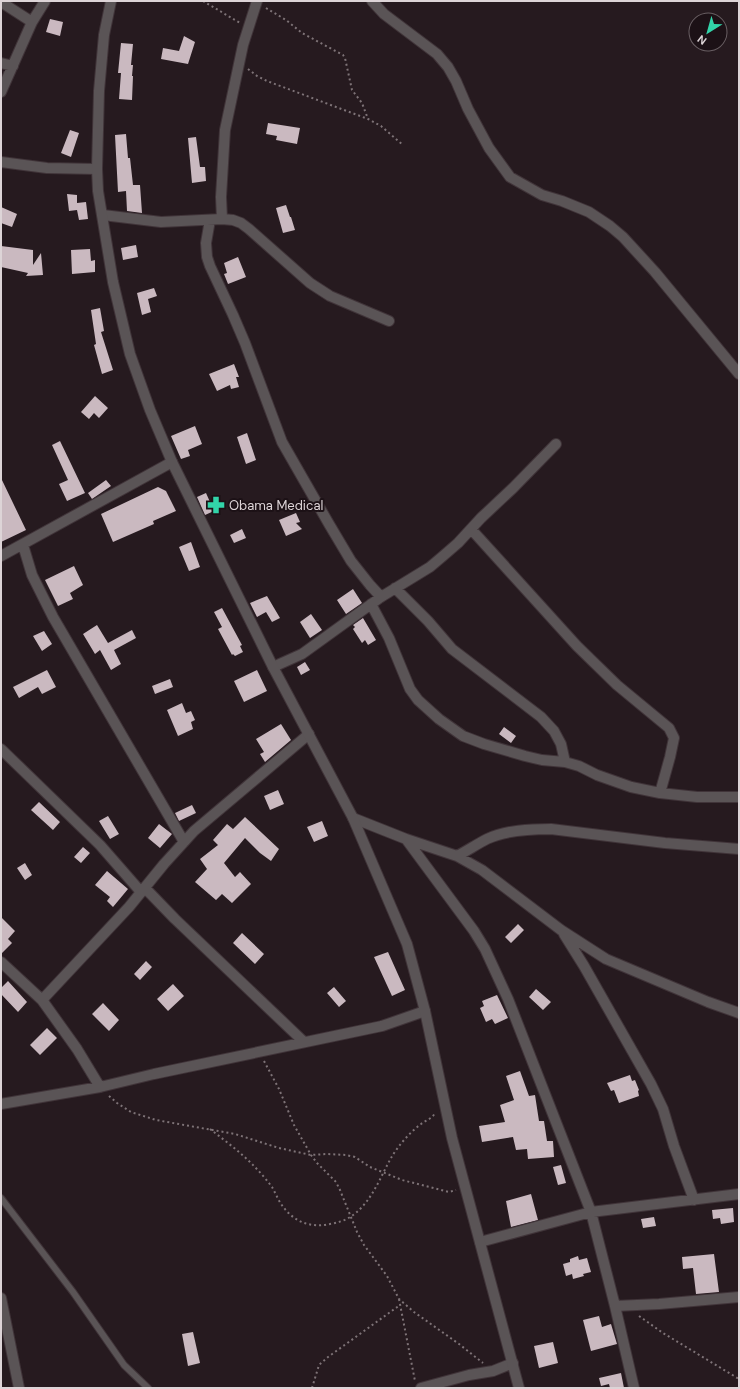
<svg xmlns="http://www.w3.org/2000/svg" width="740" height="1389" viewBox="0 0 740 1389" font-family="'DM Sans',sans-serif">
<rect width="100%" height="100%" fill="#261a1f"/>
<!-- building -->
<path fill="#cab9c0" d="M50,19L63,22L60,36L46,32Z
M184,36L195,42L188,64L161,59L163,48L179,51Z
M121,43L133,44L131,65H133L132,76H133L132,100L119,99L121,73H118Z
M268,123L300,128L297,144L276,140L277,136L266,134Z
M70,130L79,133L71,157L61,153Z
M126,134L128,158H130L133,185H140L142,213L127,211L126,191L118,192L115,135Z
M196,137L200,167H205L206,181L192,183L188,138Z
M67,194L77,195V203L86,202L88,219L79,220L77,210L69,211Z
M286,205L290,217H291L295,230L283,233L276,208Z
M1,207L17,214L12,227L1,223Z
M136,245L138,257L123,260L121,248Z
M1,246L33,250V265L41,253L43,275L26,276L28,273L1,267Z
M90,249L91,261L95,260V272L72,274L71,250Z
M238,257L246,277L228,284L224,274L227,273L224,263Z
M154,288L157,296L148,299L151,312L142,315L137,293Z
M100,308L104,331L101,332L113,370L102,374L94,345L96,344L91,310Z
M234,364L239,377H236L239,387L231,389L230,385L217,391L209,374Z
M95,396L108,408L99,418L94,413L89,419L81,412Z
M195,426L202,444L188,450L190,456L181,459L171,436Z
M247,433L256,460L246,464L237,437Z
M60,441L85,493L67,501L59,484L68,480L52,445Z
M1,478L26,530L1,542Z
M106,480L111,486L92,499L88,493Z
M158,487L166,491L176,511L153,521L154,524L113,542L101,514Z
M206,493L214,511L205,515L197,497Z
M296,513L300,522L296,523L302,529L286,536L279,520Z
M242,529L246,538L234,543L230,535Z
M191,542L200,567L189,571L179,547Z
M74,566L83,585L70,593L73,599L58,606L45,580Z
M353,589L362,603L346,614L337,600Z
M267,596L280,618L272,622L266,612L257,617L250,603Z
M222,608L242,645L240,646L243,652L235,656L233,654L232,655L218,629L222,627L214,612Z
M311,614L322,630L310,638L300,622Z
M363,618L376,640L368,645L365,640L362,643L353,629L355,627L353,625Z
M97,625L108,643L132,630L136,638L114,650L121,664L111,670L100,650L95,654L83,634Z
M44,631L52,644L42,651L33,636Z
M305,662L310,670L301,675L297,667Z
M47,670L56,687L42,694L38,687L19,698L13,687Z
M257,670L267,691L244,702L234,681Z
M170,679L173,687L155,694L152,686Z
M182,703L186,713L191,711L195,720L191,722L193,729L178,736L167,710Z
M281,724L291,740L265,762L260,754L264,752L256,739Z
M504,727L516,736L511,743L499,734Z
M278,790L284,804L270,810L264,796Z
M39,802L60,822L53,830L31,810Z
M192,805L196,813L179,821L175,813Z
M108,816L119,834L110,839L99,821Z
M245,817L279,849L271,861L260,853L245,838L224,863L235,877L240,872L251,884L232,903L222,894L216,900L195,882L207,869L200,859L218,845L213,840L227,824L233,829Z
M322,821L328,836L314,842L307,827Z
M159,824L172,834L160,848L148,838Z
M83,847L90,853L81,863L74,857Z
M25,863L32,875L25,880L17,868Z
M107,871L128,889L113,907L107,901L110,897L95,885Z
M1,917L15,931L8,939L12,943L1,954Z
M518,924L524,930L511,943L505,937Z
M242,933L264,954L255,964L233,943Z
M388,952L405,990L392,996L374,957Z
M146,961L152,967L140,980L134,974Z
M8,981L27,1002L18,1012L1,994V988Z
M173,984L184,996L168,1011L157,999Z
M334,987L346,1001L339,1007L327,993Z
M536,989L551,1002L543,1010L529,997Z
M497,995L508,1018L495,1024L492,1019L486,1022L480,1008L484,1006L482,1001Z
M103,1003L119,1020L109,1031L92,1014Z
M47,1028L57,1038L40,1055L30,1045Z
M520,1071L529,1096L535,1095L539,1121H544L547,1141H553L554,1157L528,1159L527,1149L516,1150L513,1137L482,1142L479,1126L505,1122L500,1105L514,1100L506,1076Z
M630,1075L632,1081L635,1080L639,1090L638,1091L639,1096L619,1103L614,1090L611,1091L607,1083Z
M561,1165L566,1183L558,1185L553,1167Z
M531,1194L538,1220L511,1227L506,1201Z
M733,1208L734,1222L721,1224L720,1218L713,1219L712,1210Z
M654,1217L656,1226L643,1228L641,1219Z
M714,1254L719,1292L696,1294L693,1268L683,1269L682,1257Z
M578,1256L579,1260L587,1258L591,1272L583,1274L584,1276L573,1279L572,1274L566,1276L563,1264L570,1262V1259Z
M599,1316L602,1327L611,1324L617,1344L591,1351L583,1320Z
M193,1332L200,1363L188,1366L182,1334Z
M553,1342L558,1363L539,1368L534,1346Z
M621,1373L624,1388H610L609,1384L601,1386L599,1378Z"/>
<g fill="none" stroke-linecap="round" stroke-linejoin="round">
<!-- service casing -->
<g stroke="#403439" stroke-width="8">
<path id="service" d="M1,1198L73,1292L124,1365L148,1388"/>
</g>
<!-- minor casing -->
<g stroke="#403439" stroke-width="12">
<path id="minor" d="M372,1L384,14L437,54L448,67L456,81L468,109L489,148L510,177L542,195L562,201L589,212L610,226L623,237L655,272L739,374
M1,2L32,22
M1,63L13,66
M1,92L32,22L45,1
M1,162L47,168L97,169
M103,215L161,222L222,219L233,220L241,223L249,229L310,283L330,296L389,321
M222,219L221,197L225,130L243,45L257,1
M210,220L206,243L207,257L210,266L233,315L245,343L282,442L329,524L351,561L370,585L381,597
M471,529L577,646L617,685L669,728L674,738L670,757L660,793
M23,545L32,575L53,617L184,842
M1,556L172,462
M395,588L428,621L452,649L541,717L554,731L561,744L565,762
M371,604L389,638L410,689L418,700L439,719L463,736L484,744L525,756L542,760L565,762L579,766L597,775L631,787L660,793L697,797H739
M273,667L302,654L381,597L430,567L443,556L458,543L481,518L513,488L556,444
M1,749L100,845L141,892
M353,818L406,839L457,856L482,870L561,930L606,959L708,1002L739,1013
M406,839L474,931L485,949L508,999L591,1212L615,1306L634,1388
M457,856C467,851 477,844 487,839C506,830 530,829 551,829L665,843L739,849
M145,888L175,919L304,1042
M564,934L584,966L651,1084L663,1109L674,1146L694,1200
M1,962L42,1000L77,1049L100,1087
M42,1000L129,907L164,864L194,831L309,734
M1,1104L100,1087L154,1074L382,1026L425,1011
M480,1242L591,1212L739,1194
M1,1298L19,1388
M615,1306L659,1304L739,1297
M421,1388L469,1375L493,1371L513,1363"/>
</g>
<!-- tertiary casing -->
<g stroke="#403439" stroke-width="12">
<path id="tertiary" d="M111,1L104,35L99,91L97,169L98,191L113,282L130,354L150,410L172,462L273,667L353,818L407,944L425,1011L452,1138L519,1388"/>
</g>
<!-- path -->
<path stroke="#7e7377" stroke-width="2" stroke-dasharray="2 3" stroke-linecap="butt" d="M203,1L240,23
M266,8L286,20L302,33L343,55L345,58L352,90L362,103L368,119
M248,69L257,76L267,81L368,119L381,126L403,145
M264,1061L279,1089L294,1125L311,1155L317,1163L336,1182L340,1190L357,1232L364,1245L387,1276L399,1299L414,1312L459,1344L483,1363
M109,1096L117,1103L131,1112L156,1120L235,1134L279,1148L311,1155L327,1154L346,1155L355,1157L370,1167L402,1180L449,1192L456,1190
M210,1129C224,1140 239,1151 252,1164C259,1171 266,1179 272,1187C276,1194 279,1202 284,1208C296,1223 312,1228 330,1224C343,1222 353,1217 362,1207C375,1193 382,1174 391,1158C398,1146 410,1132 421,1124C426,1120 432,1119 435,1113
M399,1299L415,1381
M639,1316L663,1333L739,1379
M312,1388L319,1365L328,1357L400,1305"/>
<!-- service -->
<use href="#service" stroke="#5a5456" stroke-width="6"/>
<!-- minor -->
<use href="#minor" stroke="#5a5456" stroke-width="10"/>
<!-- tertiary -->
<use href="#tertiary" stroke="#5a5456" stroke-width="10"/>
</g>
<!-- icons -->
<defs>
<g id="pharmacy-bare" transform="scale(1.38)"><path d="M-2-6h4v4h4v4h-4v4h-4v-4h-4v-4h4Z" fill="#32d4a9" stroke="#1c1116" stroke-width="2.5" paint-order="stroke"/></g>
</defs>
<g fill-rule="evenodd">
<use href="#pharmacy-bare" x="216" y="505"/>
</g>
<g text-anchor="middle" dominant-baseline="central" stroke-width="4" stroke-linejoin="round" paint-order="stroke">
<!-- poi labels -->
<g font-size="13" fill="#ddd4d7" stroke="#1c1116" text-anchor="start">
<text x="229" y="505">Obama Medical</text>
</g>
</g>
<!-- border -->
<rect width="740" height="1389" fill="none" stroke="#ddd4d7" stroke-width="4"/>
<!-- north arrow -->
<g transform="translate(708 32) rotate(217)"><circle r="19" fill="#1c1116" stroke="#695f63"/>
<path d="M0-3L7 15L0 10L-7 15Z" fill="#32d4a9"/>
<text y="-6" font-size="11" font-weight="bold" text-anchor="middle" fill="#ddd4d7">N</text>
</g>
</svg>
